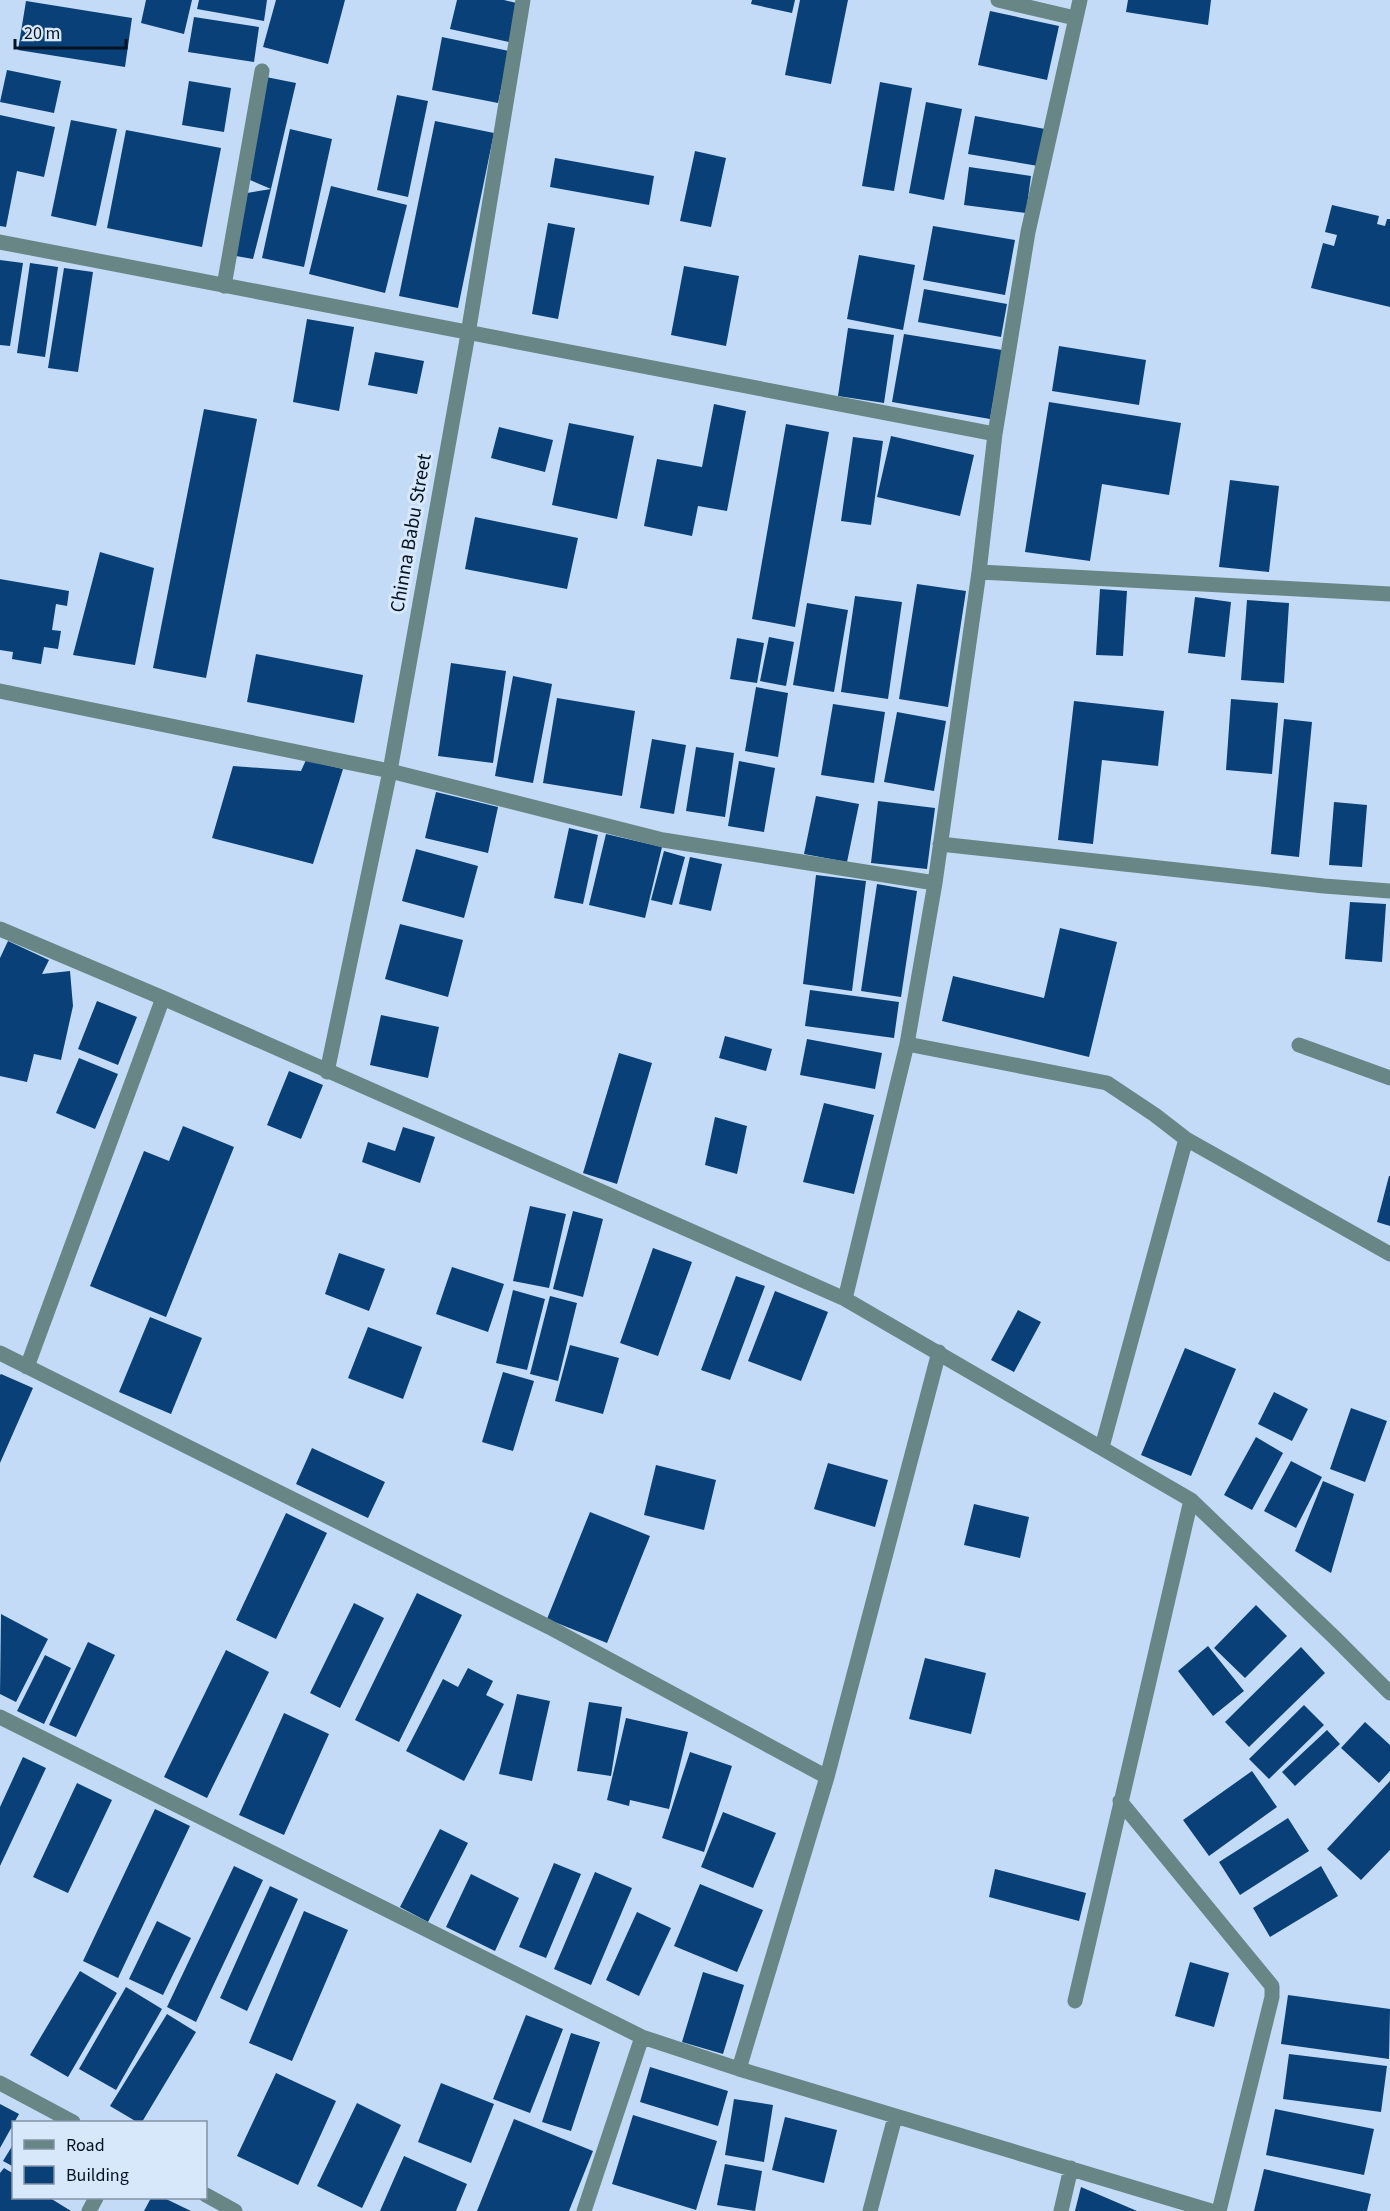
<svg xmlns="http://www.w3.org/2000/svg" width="1390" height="2211" viewBox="0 0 1390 2211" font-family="'Source Sans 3',sans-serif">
<rect width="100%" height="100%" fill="#c4dbf8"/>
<!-- building -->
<path fill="#094077" d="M146,0H192L184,34L141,23Z
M199,0H267L264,21L197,9Z
M276,0H345L328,64L263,47Z
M457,0H504L521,4L513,43L450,29Z
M752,0H795L792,13L751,4Z
M800,0H848L831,84L785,75Z
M1128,0H1211L1208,25L1126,12Z
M26,1L132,18L125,67L18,50Z
M990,11L1059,26L1047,80L978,65Z
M194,17L259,27L254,62L188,52Z
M442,37L509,51L498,103L432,90Z
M7,70L61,81L54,113L0,102Z
M266,77L296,83L271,189L253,259L236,256L247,193L271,189L250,180Z
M189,81L231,88L224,132L182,125Z
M880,82L912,88L894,191L862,186Z
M397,95L428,101L408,197L377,190Z
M926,102L962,109L944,200L909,193Z
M0,115L55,127L44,177L17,171L6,227L0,226Z
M975,116L1045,129L1038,166L968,154Z
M71,120L117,129L96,226L51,216Z
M435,121L494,133L458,308L399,296Z
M290,129L332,139L304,267L262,258Z
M126,130L221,148L202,247L107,228Z
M695,151L726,158L711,227L680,221Z
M555,158L654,176L649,205L550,187Z
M969,167L1031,176L1026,213L964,205Z
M331,186L407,205L385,293L309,274Z
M1332,205L1379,216L1377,224L1385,226L1387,219H1390V307L1311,288L1323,243L1334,246L1337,235L1325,232Z
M548,223L575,228L558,319L532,314Z
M933,226L1015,240L1005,295L923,280Z
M859,255L915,265L903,330L847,319Z
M0,260L23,263L10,346L0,345Z
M30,263L58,267L45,357L17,353Z
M684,266L739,276L726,346L671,335Z
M64,268L93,272L78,372L48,368Z
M924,289L1007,304L1001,337L918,322Z
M307,319L354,327L339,411L293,402Z
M848,328L894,335L884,403L838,396Z
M904,334L1002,350L990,419L892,402Z
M1059,346L1146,360L1139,405L1052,391Z
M375,352L424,361L417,394L368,385Z
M1049,402L1181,423L1169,495L1102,484L1090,561L1025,552Z
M714,404L746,411L727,511L698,506L692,536L644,526L657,459L702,467Z
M204,409L257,419L206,678L153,668Z
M569,423L634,436L617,519L552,505Z
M786,424L829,432L795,627L752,619Z
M499,427L553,440L545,472L491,458Z
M891,436L974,455L960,516L877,497Z
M853,437L883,441L871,525L841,521Z
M1230,480L1279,486L1269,572L1219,567Z
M475,517L578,538L567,589L465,569Z
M100,552L154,568L135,665L73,655Z
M0,579L69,591L67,606L56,604L52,630L61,631L58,649L44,647L41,664L12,659L13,652L0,650Z
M917,584L966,591L948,707L899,699Z
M1100,589L1127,591L1123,656L1096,655Z
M855,596L902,602L888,699L841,692Z
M1195,597L1231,602L1225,657L1188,653Z
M1247,600L1289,603L1284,683L1241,680Z
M807,603L848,610L834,692L793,685Z
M769,637L794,642L786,686L760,681Z
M737,638L764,643L757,683L730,679Z
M256,654L363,675L354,723L247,702Z
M451,663L506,671L493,763L438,756Z
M513,676L552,684L533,783L495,776Z
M756,687L788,693L778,757L745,751Z
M557,698L635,711L622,796L543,783Z
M1231,699L1278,703L1272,774L1226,770Z
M1074,701L1164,711L1158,766L1102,760L1093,844L1058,840Z
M833,704L885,712L874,783L821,775Z
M897,712L946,721L934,791L884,782Z
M1284,719L1312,722L1299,857L1271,854Z
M652,739L686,745L674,814L640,808Z
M696,747L734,753L725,817L686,811Z
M306,760L343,769L313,864L212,838L233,766L301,771Z
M739,761L775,768L764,832L728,826Z
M436,792L498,807L488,853L425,838Z
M816,796L859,804L847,862L804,854Z
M878,801L935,808L927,869L871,863Z
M1334,802L1367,805L1362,867L1329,865Z
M569,828L598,835L583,904L554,898Z
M606,834L662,847L645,918L589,905Z
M416,849L478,866L464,918L402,901Z
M664,851L685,857L672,905L651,900Z
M690,857L722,864L711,911L679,904Z
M816,875L866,881L852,991L803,984Z
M877,884L917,891L901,997L861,991Z
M1350,902L1386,904L1382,962L1345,959Z
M400,924L463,940L448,997L385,979Z
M1060,928L1117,942L1089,1057L942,1021L953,976L1044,998Z
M8,941L49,960L42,974L70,971L73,1006L61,1060L34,1054L27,1082L0,1076V958Z
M810,990L899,1002L894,1038L805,1026Z
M97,1001L137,1017L118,1065L78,1049Z
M381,1015L439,1027L428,1078L370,1065Z
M725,1036L772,1049L766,1071L719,1058Z
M807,1039L882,1053L875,1089L800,1075Z
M619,1053L652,1063L617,1184L583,1173Z
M79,1058L118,1074L95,1129L56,1113Z
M289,1071L323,1085L301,1139L267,1125Z
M824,1103L874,1115L854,1194L803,1182Z
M715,1117L747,1126L737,1174L705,1165Z
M183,1126L234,1147L166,1317L90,1286L144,1151L169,1161Z
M403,1127L435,1137L420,1183L362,1162L368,1142L395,1151Z
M1389,1176H1390V1226L1377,1222Z
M530,1206L566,1214L549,1288L513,1281Z
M573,1211L603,1219L583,1297L553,1289Z
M653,1248L692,1262L658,1356L620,1343Z
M339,1253L385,1269L369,1311L325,1294Z
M452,1267L504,1284L488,1332L436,1314Z
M736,1276L765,1286L730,1380L701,1370Z
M513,1290L545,1299L527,1370L496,1363Z
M775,1291L828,1312L801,1381L748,1361Z
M550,1296L577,1303L558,1381L530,1374Z
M1018,1310L1041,1322L1014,1372L991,1360Z
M150,1317L202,1338L171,1414L119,1392Z
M368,1327L422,1347L403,1399L348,1378Z
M570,1345L619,1358L603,1414L555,1401Z
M1185,1348L1236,1369L1191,1476L1141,1455Z
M503,1372L534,1381L513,1451L482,1442Z
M1,1374L33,1388L0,1463V1375Z
M1274,1392L1308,1409L1292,1441L1258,1424Z
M1351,1408L1387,1421L1365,1482L1330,1469Z
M1256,1437L1283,1453L1252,1510L1224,1495Z
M312,1448L385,1482L368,1518L296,1484Z
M1291,1461L1322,1477L1296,1528L1264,1511Z
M828,1463L888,1480L875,1527L814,1509Z
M656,1465L716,1480L704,1530L644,1515Z
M1323,1481L1354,1494L1331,1573L1295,1551Z
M974,1504L1029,1517L1020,1558L964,1545Z
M590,1512L650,1536L607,1643L547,1619Z
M286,1513L327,1533L276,1639L236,1620Z
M417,1593L462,1615L399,1742L355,1720Z
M354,1603L384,1618L340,1708L310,1693Z
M1256,1605L1287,1636L1245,1678L1214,1648Z
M1,1614L48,1639L16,1702L0,1694Z
M88,1642L115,1655L76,1737L49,1725Z
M1208,1646L1244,1691L1213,1716L1178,1671Z
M1301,1647L1325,1673L1249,1747L1225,1722Z
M226,1650L269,1672L207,1798L164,1777Z
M45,1655L71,1668L44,1724L17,1711Z
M925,1658L986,1673L971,1734L909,1719Z
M468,1668L493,1681L486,1695L504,1704L464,1781L406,1751L443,1679L458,1687Z
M517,1694L550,1701L532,1781L499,1774Z
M589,1702L622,1707L611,1776L577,1771Z
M1304,1705L1324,1725L1269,1779L1249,1759Z
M284,1713L329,1734L284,1835L239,1815Z
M626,1718L688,1732L669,1809L630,1800L629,1806L607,1800Z
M1365,1722L1390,1745V1771L1379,1783L1341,1748Z
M1327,1730L1340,1744L1295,1786L1282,1772Z
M690,1752L732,1766L704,1852L662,1838Z
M23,1757L46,1768L0,1866V1807Z
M1252,1771L1277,1807L1209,1856L1183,1820Z
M1390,1781V1850L1361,1880L1327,1849Z
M77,1783L112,1800L68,1893L33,1877Z
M155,1809L190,1826L118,1978L83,1961Z
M723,1812L776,1833L753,1888L701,1867Z
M1288,1818L1309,1851L1240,1895L1219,1862Z
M440,1829L468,1843L428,1922L400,1907Z
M554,1863L581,1874L546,1958L519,1947Z
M234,1866L263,1880L196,2022L167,2007Z
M1321,1866L1338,1896L1270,1937L1253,1908Z
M995,1869L1086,1893L1079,1921L989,1897Z
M595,1872L632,1888L591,1985L554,1969Z
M471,1874L519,1898L495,1951L446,1927Z
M700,1884L763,1910L737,1972L674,1946Z
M270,1886L298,1899L247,2011L220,1998Z
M304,1911L348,1930L292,2061L249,2043Z
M637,1912L671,1928L639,1996L606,1980Z
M157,1921L191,1938L163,1995L129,1979Z
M1190,1962L1229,1973L1214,2027L1175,2016Z
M80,1971L117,1993L68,2077L30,2055Z
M703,1972L744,1985L723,2054L682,2042Z
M126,1987L162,2009L116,2090L79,2069Z
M1288,1995L1390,2009L1389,2059L1281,2044Z
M167,2014L196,2032L142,2122H137L110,2106Z
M526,2015L563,2029L530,2113L493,2099Z
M571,2033L600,2042L571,2131L542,2122Z
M1289,2054L1387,2066L1381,2112L1283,2099Z
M650,2067L728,2091L718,2126L640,2102Z
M276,2073L336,2101L298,2185L237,2156Z
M441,2083L494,2104L471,2163L418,2142Z
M734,2099L773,2105L764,2162L725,2155Z
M357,2103L401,2125L362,2208L317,2186Z
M0,2104L19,2114L0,2148Z
M1275,2109L1374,2129L1364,2175L1266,2155Z
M633,2115L717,2141L696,2210L612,2184Z
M785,2117L837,2130L824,2183L772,2170Z
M514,2119L593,2151L569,2211H477Z
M14,2143V2167L3,2161Z
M404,2156L467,2184L456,2211H380Z
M725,2164L762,2171L755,2211L717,2205Z
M4,2168L14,2174V2198H50L71,2211H0V2173Z
M1264,2169L1371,2194L1367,2211H1254Z
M1081,2187L1137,2211H1075Z
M151,2198H164L191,2211H144Z"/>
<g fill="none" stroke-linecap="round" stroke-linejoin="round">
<!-- minor -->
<path stroke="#678685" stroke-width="15" d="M998,0L1075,18
M0,242L995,434
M224,286L262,71
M979,572L1390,594
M0,691L390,771L663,840L935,883
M940,844L1324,886L1390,891
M0,929L163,998L845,1299L1191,1500L1336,1639L1390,1693
M907,1044L1107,1083L1155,1115L1186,1139L1390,1254
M1299,1045L1390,1078
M327,1072L390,771L468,334L523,0
M845,1299L907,1044L935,883L979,572L995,434L1028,232L1080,0
M0,1353L549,1627L827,1777
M27,1367L163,998
M1102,1447L1186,1139
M0,1717L642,2037L739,2069L1211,2211
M1120,1801L1272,1986V1997L1219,2211
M1075,2001L1191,1500
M739,2069L827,1777L939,1352
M0,2083L73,2122
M206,2195L235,2211
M89,2211L96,2198
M584,2211L642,2037
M870,2211L895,2117
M1061,2211L1071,2168"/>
</g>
<g text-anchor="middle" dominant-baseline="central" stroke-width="6" stroke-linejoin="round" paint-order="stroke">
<!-- street labels -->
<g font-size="20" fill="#051223" stroke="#d8e8fb">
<text transform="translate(411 533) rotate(-80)">Chinna Babu Street</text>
</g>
</g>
<!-- legend -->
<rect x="12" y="2121" width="195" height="78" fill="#d8e8fb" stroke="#8492a5" stroke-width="1.5"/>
<rect x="24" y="2140" width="30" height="9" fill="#678685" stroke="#8492a5" stroke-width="1.5"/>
<text x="66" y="2151" font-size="18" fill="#051223">Road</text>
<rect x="24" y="2166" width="30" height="18" fill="#094077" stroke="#8492a5" stroke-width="1.5"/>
<text x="66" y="2181" font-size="18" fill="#051223">Building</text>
<!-- scale -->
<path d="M15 39v9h111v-9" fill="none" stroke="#051223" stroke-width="3"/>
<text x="24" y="39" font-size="18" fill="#051223" stroke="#d8e8fb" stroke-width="4.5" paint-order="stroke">20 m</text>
</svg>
